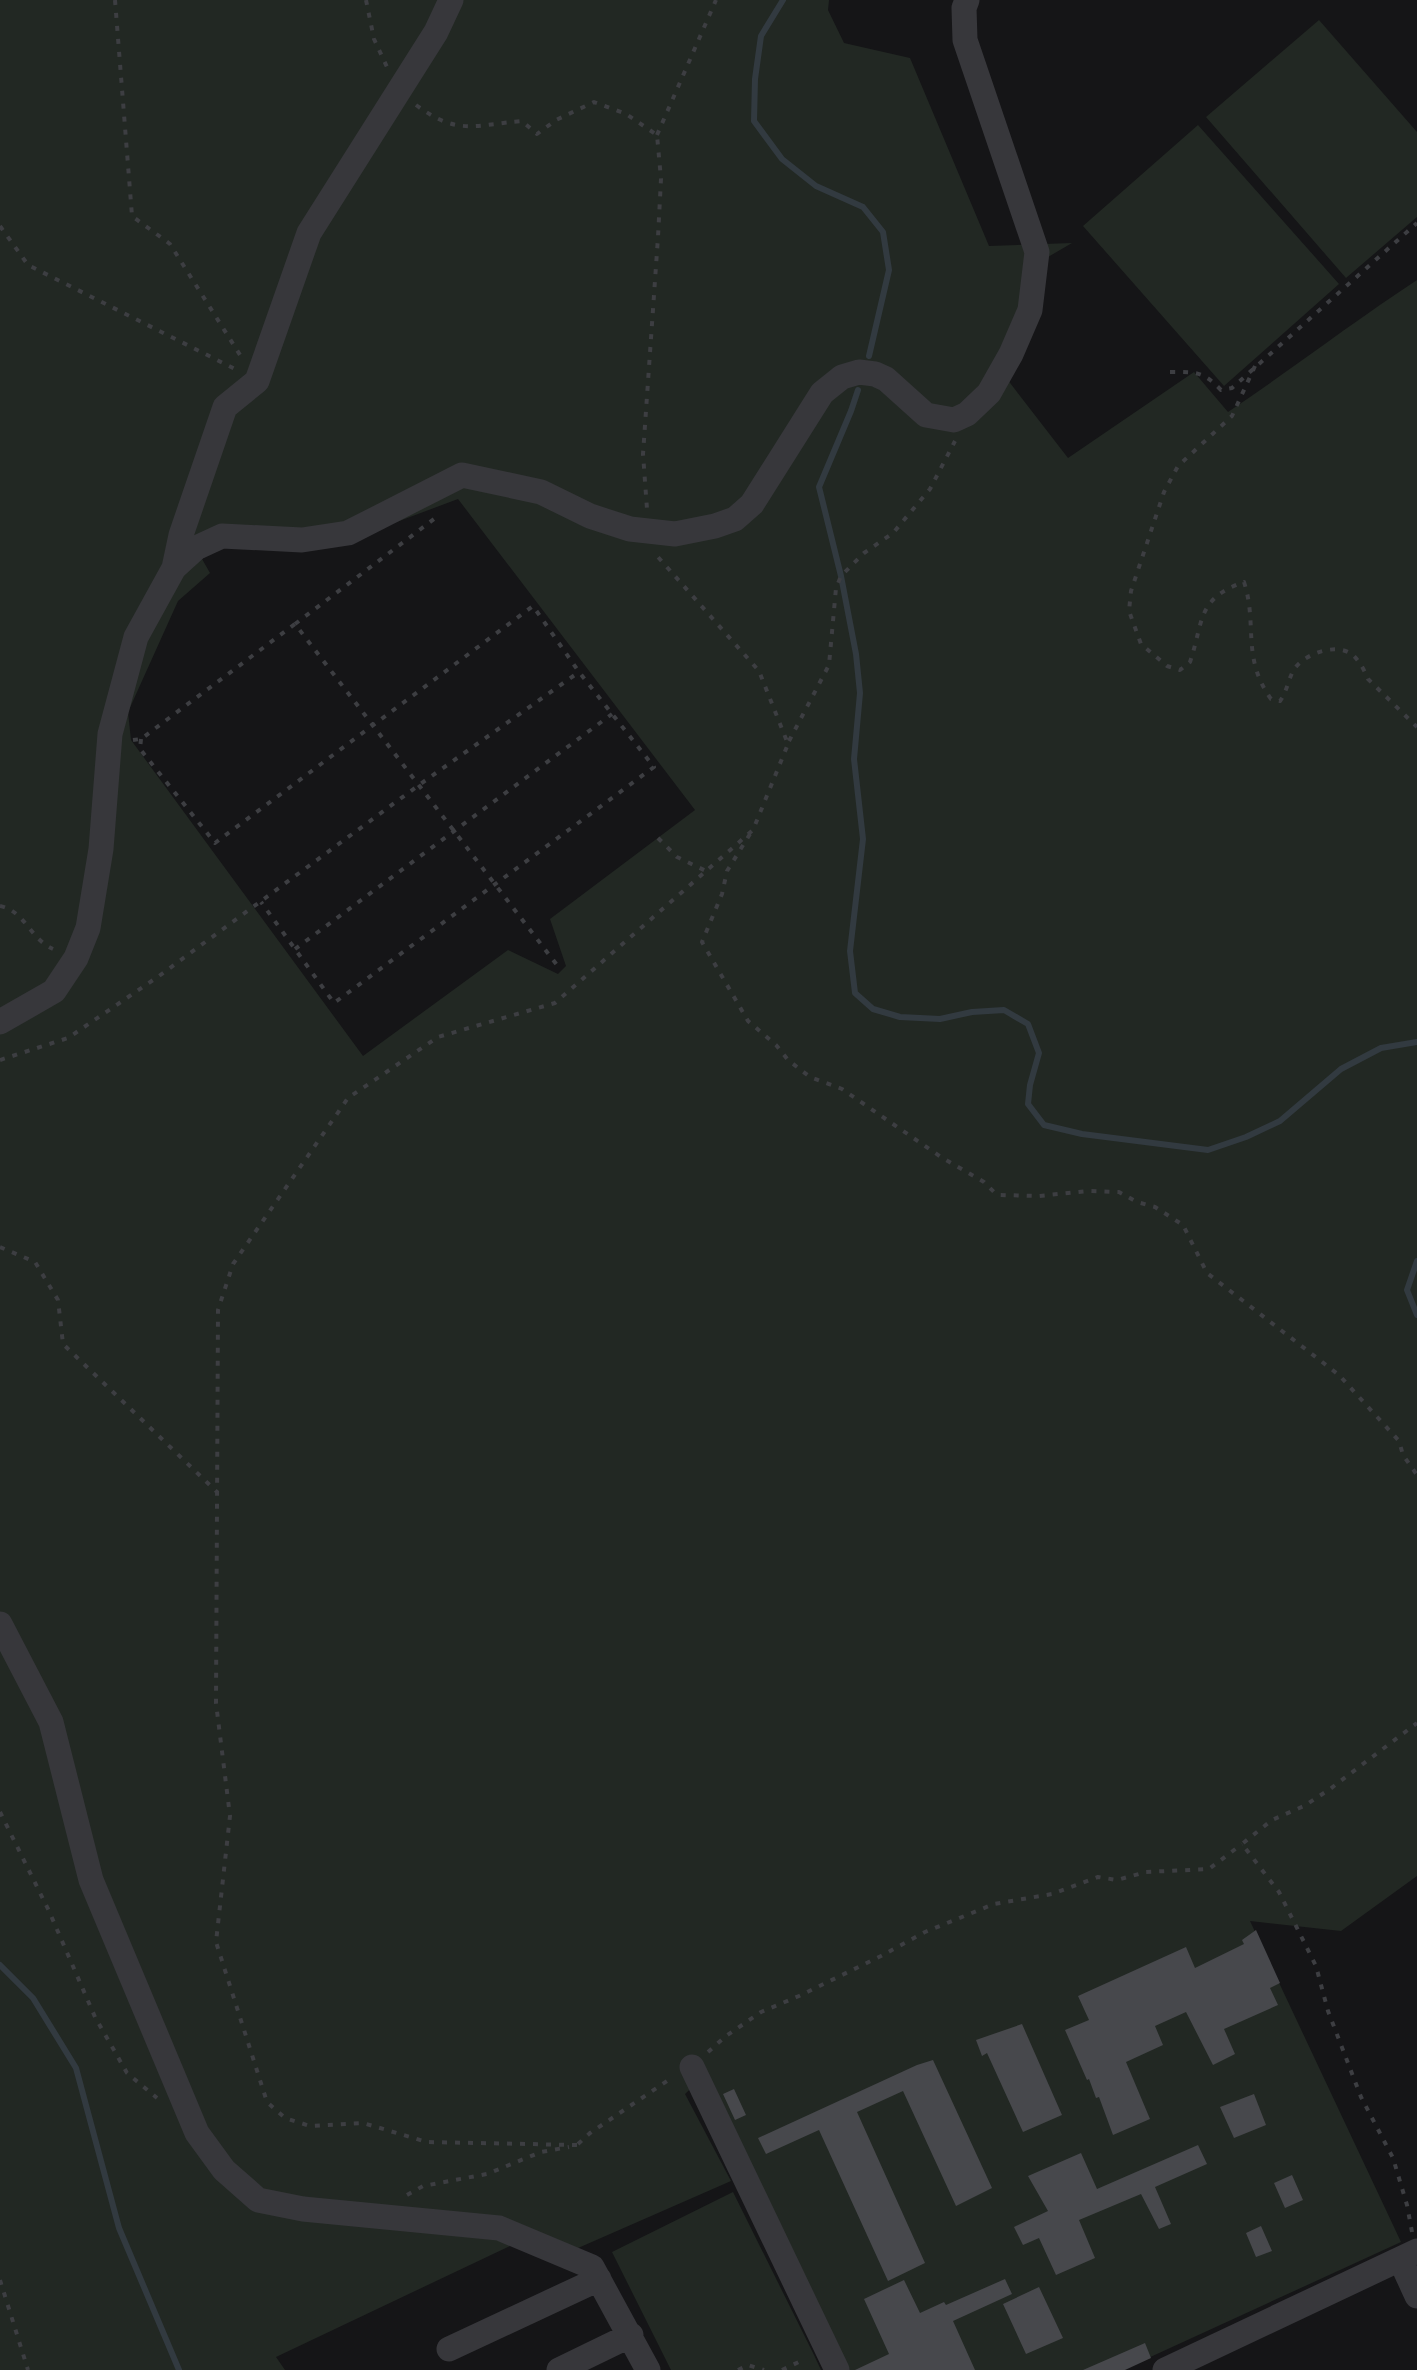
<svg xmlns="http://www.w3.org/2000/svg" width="1417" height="2370" viewBox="0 0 1417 2370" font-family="'Varela Round',sans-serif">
<rect width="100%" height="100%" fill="#151517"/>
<!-- green -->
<path fill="#222823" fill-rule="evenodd" d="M0,0H829L828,10L844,43L910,58L989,246L1072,243L1048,257L1007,379L1068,458L1194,372L1228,412C1292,369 1353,322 1417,280V1876L1341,1931L1250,1921L1401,2242L1122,2370H848L707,2073L685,2094L731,2181L553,2259L512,2245L276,2357L285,2370H0ZM458,499L695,810L550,919L566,966L558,974L508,950L363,1056L131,740L128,712L178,601L210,573L202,559L218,548L362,535Z
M1319,20L1417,132V217L1346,278L1206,117Z
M1198,125L1339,284L1224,386L1083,226Z
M733,2192L814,2355L821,2370H671L612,2252Z"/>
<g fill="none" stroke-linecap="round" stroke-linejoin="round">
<!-- stream -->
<path stroke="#323a40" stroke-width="6" d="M783,0L761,36L755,79L754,121L782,159L816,186L863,207L883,232L889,270L869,356
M858,390L851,411L819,487L841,576L856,654L860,693L854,759L863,839L850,951L855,993L873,1009L900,1017L940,1019L972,1012L1004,1010L1028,1024L1039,1053L1030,1085L1028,1104L1044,1125L1082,1134L1208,1150L1246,1137L1280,1121L1341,1069L1381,1048L1417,1042
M1417,1261L1407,1290L1417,1315
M0,1965L33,1998L76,2068L119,2228L179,2370"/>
</g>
<!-- building -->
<path fill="#47484c" d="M1256,1930L1280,1983L1270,1988L1278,2005L1224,2029L1235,2054L1213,2065L1186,2012L1155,2026L1163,2045L1126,2062L1150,2119L1113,2135L1099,2097L1096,2098L1089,2079L1087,2080L1065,2030L1089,2020L1078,1996L1186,1947L1195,1968L1244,1944L1242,1940Z
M1022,2024L1062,2115L1023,2132L987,2053L982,2056L976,2040Z
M933,2060L992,2188L956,2206L903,2091L857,2112L925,2263L888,2281L819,2130L766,2154L758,2138L917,2065Z
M734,2089L746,2115L735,2120L723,2094Z
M1254,2094L1266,2125L1234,2138L1220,2107Z
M1198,2145L1207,2164L1155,2187L1171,2224L1159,2229L1141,2194L1079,2220L1095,2258L1056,2275L1039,2238L1023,2245L1014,2227L1048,2211L1028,2176L1081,2153L1097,2189Z
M1292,2175L1303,2200L1285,2208L1274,2183Z
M1261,2226L1272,2251L1256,2257L1246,2233Z
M1005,2279L1012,2294L953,2321L975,2370H855L889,2354L864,2299L904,2280L920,2313L944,2302L946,2305Z
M1039,2287L1063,2338L1026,2354L1003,2304Z
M1145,2343L1151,2358L1125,2370H1083Z"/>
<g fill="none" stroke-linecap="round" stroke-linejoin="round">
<!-- path -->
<path stroke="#3d3e42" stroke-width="4" stroke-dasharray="5 8" stroke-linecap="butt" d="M115,0L132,216L170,244L240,355
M366,0L374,39L387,67
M416,105C458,136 474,125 522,121L537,134L556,120L594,102L626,114L657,135L661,179L658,237L643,454L647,509
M657,135L716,0
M0,226L28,265L235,369
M1255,366L1232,416L1178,466L1164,492L1131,591L1129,611L1141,644L1167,666L1180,670L1190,662C1204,621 1196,599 1244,582C1258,625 1241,657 1271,699L1280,701C1287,691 1288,681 1293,671C1302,655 1333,643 1350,653C1359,659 1364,670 1368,679L1417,727
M1170,372C1196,372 1203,371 1221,390L1232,388L1417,223
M295,624L438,516
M141,739L140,749L215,843L533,606L579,672L654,767L334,1003L261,902
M133,740L141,739L295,624L557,965
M789,741L829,665L836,588L841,576L864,553L893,533L930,489L955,441
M750,834L727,871L722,894L702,942L748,1021L776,1045L788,1060L810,1077L842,1089L941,1157L984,1182L994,1192L1000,1195L1039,1196L1088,1191L1119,1192L1137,1202L1155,1207L1183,1225L1207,1273L1339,1375L1399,1441L1403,1455L1417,1475
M658,838L677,857L706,871
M0,906C25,911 30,939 53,949
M295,949L612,714
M0,1060L68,1038L159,976L419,785L579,672
M0,1247L35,1262L58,1300L63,1344L217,1492
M0,1812L49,1911L95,2017L127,2073L157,2098
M708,2052L726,2036L761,2012L799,1996L881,1956L925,1932L994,1904L1052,1894L1098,1877L1117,1880L1146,1872L1209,1869L1242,1844
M578,2144L590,2133L673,2077
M577,2145L427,2142L363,2123L310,2126L285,2118L267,2102L216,1942L230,1816L216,1703L218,1310L233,1264L348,1098L438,1037L555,1003L753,830L788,744L759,671L658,557
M407,2195L423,2186L487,2174L541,2152L569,2147
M1412,2232L1407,2205L1393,2158L1361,2097L1328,2011L1316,1966L1279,1892L1242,1844L1272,1820L1304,1806L1330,1789L1417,1723
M0,2280L28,2370
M738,2370L748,2365L764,2370
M782,2370L805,2359"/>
<!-- minor -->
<path stroke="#37373b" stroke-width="25" d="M174,568L181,535L225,407L257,381L309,233L436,32L451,0
M0,1022L54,991L76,958L88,928L101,849L110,734L136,637L174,568L196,548L222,536L302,540L348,533L462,475L541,492L590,516L630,529L675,534L715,526L735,519L752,504L822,393L842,377L859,372L875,374L886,379L926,415L954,420L967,414L989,393L1011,354L1030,310L1037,252L965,40L964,8L967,0
M0,1624L51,1722L91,1880L197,2133L224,2170L258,2200L303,2209L499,2228L592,2267L648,2370
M692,2067L837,2370
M1400,2259L1417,2296
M449,2349L599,2279
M559,2370L631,2335
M1165,2370L1417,2251"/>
</g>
</svg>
